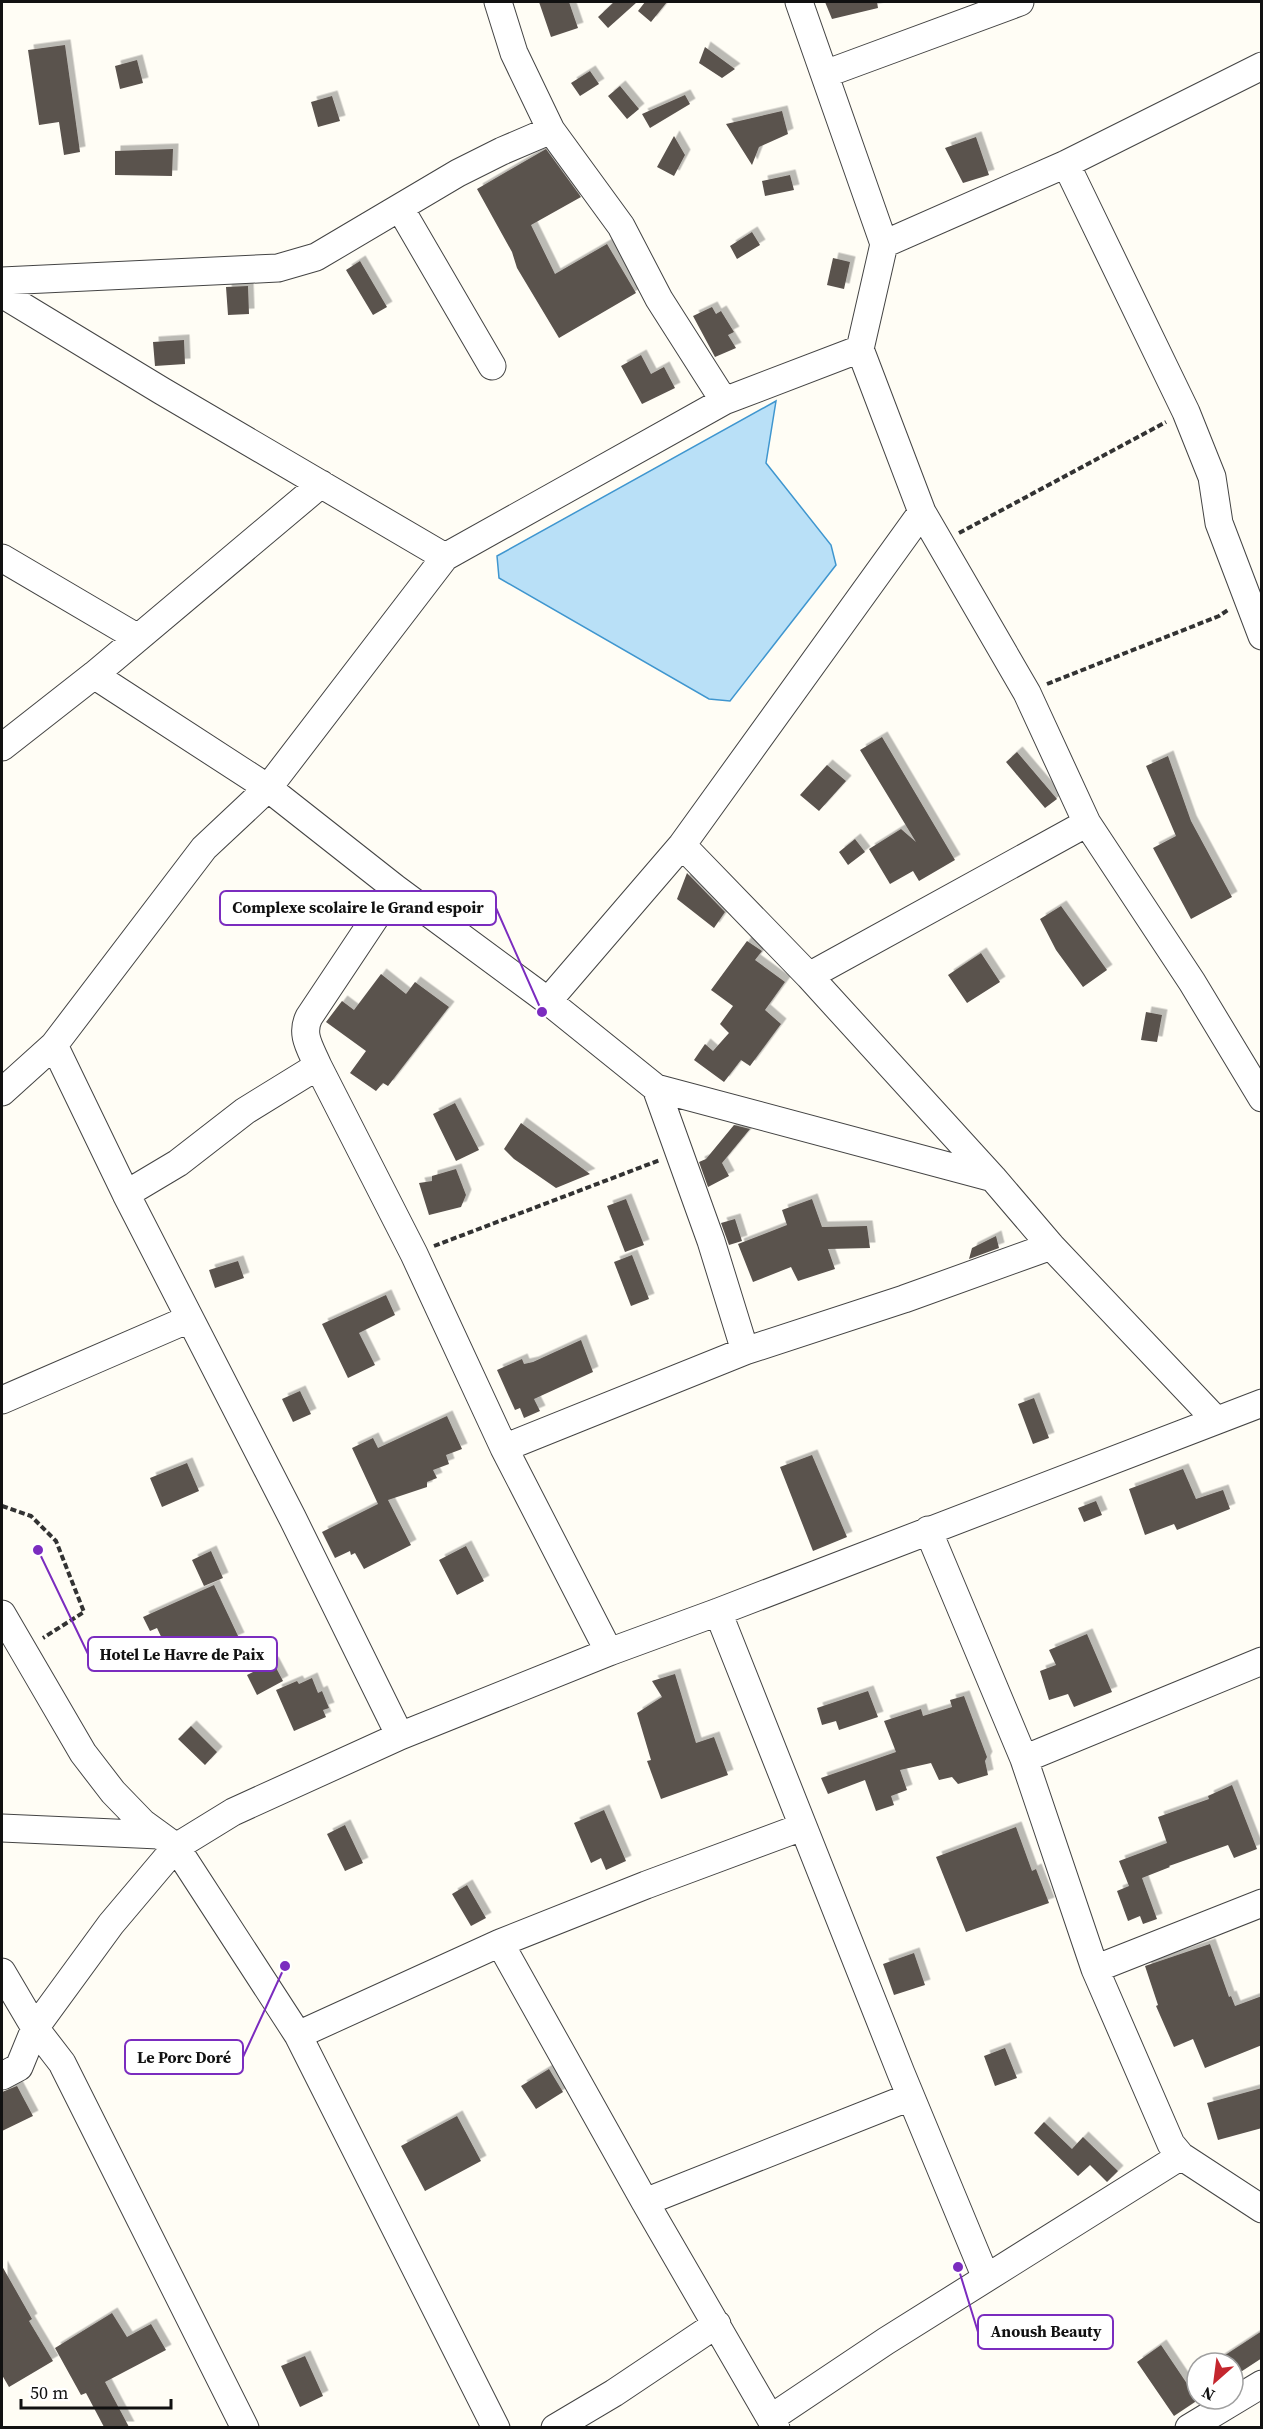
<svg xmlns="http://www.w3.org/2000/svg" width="1263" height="2429" viewBox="0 0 1263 2429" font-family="'Source Serif 4',serif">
<defs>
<filter id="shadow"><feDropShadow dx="5.5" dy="-5.5" stdDeviation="0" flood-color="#0004"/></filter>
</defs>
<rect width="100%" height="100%" fill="#fffdf5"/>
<!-- water -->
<path fill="#b9e0f7" stroke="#3f96cf" stroke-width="1.5" d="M776,401L766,463L831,545L836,565L730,701L709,699L499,578L497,556Z"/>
<!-- building -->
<path fill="#5a524d" filter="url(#shadow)" d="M539,2H569L578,28L551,37Z
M614,2H637L608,28L598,17Z
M645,2H667L651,22L638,11Z
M825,2H877L878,8L832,19Z
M65,45L80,152L64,155L59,122L39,125L28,50Z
M705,47L735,69L722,78L699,63Z
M137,60L143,83L120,89L115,66Z
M590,71L599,84L580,96L571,83Z
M620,86L639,109L627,119L608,96Z
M685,95L690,104L650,128L642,114Z
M332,96L340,121L318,127L311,102Z
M782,111L788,134L759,147L752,165L726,124Z
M674,136L685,155L674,176L657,167Z
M976,137L989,175L963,183L945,148Z
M173,149L172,176L115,175V151Z
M546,149L581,197L531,225L555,274L607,244L636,293L559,338L517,268L512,252L477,189Z
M790,175L794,190L765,196L762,181Z
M752,232L760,245L737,259L730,246Z
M833,258L850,262L844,289L827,285Z
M360,261L387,307L373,315L346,270Z
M248,286L249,314L228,315L226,287Z
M712,307L716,314L721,311L734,332L728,335L736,348L715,357L693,316Z
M184,340L185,364L155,366L153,342Z
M641,355L651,374L664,367L675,388L642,404L621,366Z
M882,737L955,860L919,881L913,871L890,884L869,849L901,829L916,842L860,750Z
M1017,752L1057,799L1045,808L1006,762Z
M1168,756L1191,821L1232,897L1191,919L1153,848L1176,836L1146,766Z
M827,765L846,781L819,811L800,795Z
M855,839L865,852L848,865L839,852Z
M687,873L725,912L714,928L677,899Z
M1061,906L1107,970L1083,987L1056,950L1040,919Z
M747,941L762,951L755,960L785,982L765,1010L781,1024L750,1066L741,1060L724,1082L694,1060L705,1044L713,1051L729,1033L720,1024L733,1006L711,990Z
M981,953L1000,982L967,1003L948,975Z
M381,974L406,994L415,982L449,1007L388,1086L383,1083L376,1091L350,1073L366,1051L326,1022L342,1001L354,1010Z
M1146,1012L1162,1015L1157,1042L1141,1040Z
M455,1103L479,1150L456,1161L433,1114Z
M521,1123L590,1174L556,1188L514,1159L504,1149Z
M734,1125L750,1129L722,1163L729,1176L708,1187L699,1162L706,1159Z
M456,1169L466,1195L461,1207L429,1215L419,1183L432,1181V1176Z
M626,1199L644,1245L625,1252L607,1206Z
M812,1199L822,1227L867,1226L870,1248L828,1249L835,1269L798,1281L791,1267L753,1282L738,1244L787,1225L782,1210Z
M735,1219L742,1241L729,1245L721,1223Z
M996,1236L999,1248L969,1259L972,1248Z
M632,1255L649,1299L631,1306L614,1262Z
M238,1261L244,1278L215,1288L209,1270Z
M386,1295L395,1315L359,1333L375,1365L348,1378L322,1324Z
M581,1340L593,1372L534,1399L540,1411L524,1418L520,1408L515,1410L497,1370L522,1359L524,1364L533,1362Z
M300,1391L311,1414L293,1422L282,1399Z
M1034,1398L1049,1438L1033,1444L1018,1404Z
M447,1416L462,1449L446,1455L449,1464L433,1470L437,1478L427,1482V1487L388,1500L411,1545L364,1569L355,1553L351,1555L350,1551L335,1558L322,1532L378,1504L352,1448L373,1438L378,1448Z
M812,1455L847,1537L813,1551L780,1467Z
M187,1463L199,1491L162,1507L150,1478Z
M1183,1469L1196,1499L1223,1490L1230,1509L1177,1530L1174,1524L1145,1535L1129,1489Z
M1096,1501L1102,1515L1084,1522L1078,1508Z
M466,1546L484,1581L457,1595L439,1560Z
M211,1551L223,1578L204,1586L192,1560Z
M214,1585L239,1638L175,1666L157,1628L150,1631L143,1617Z
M1087,1634L1112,1692L1074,1707L1068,1694L1049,1700L1040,1671L1056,1665L1049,1650Z
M273,1662L283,1681L257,1695L247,1675Z
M675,1674L696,1743L714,1737L728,1775L661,1799L647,1761L651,1760L637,1713L662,1697L652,1681Z
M312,1678L318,1693L322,1691L329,1708L323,1710L326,1717L294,1731L276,1690L297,1681L299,1684Z
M868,1691L878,1717L839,1730L836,1721L822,1725L817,1708Z
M964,1696L987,1757L985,1761L988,1775L958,1784L952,1777L939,1780L931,1763L900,1770L907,1790L891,1796L894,1805L876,1811L865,1780L828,1794L821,1778L896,1752L884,1721L921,1709L923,1716L952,1707L950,1700Z
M191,1726L217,1752L205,1765L178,1739Z
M1232,1785L1257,1849L1234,1858L1228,1845L1169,1866L1170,1867L1142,1878L1157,1919L1143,1924L1140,1916L1128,1921L1117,1891L1129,1886L1119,1861L1167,1843L1158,1817L1209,1799L1208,1796Z
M604,1810L626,1861L606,1870L601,1858L591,1863L574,1823Z
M345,1825L363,1863L345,1871L327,1834Z
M1016,1827L1032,1871L1036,1869L1049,1903L966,1932L936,1857Z
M467,1885L486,1918L471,1926L452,1894Z
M1210,1944L1229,1997L1231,1996L1235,2006L1262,1996V2045L1205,2068L1193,2039L1174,2047L1156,2006L1158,2005L1145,1966Z
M914,1953L925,1985L894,1995L883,1964Z
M1005,2048L1017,2078L995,2086L984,2056Z
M549,2069L563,2092L536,2109L521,2086Z
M17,2086L33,2116L2,2131V2092Z
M1262,2088V2128L1218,2140L1207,2103Z
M457,2116L481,2161L425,2191L401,2146Z
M1044,2122L1072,2149L1083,2137L1118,2171L1107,2182L1090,2165L1078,2176L1034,2133Z
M2,2266L32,2319L29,2321L53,2361L9,2387L2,2375Z
M112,2313L127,2337L151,2324L166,2350L105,2382L129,2427H104L86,2393L81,2395L55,2348Z
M1262,2331V2358L1233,2377V2363H1213Z
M1161,2345L1198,2400L1174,2416L1137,2362Z
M305,2356L323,2396L300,2407L281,2366Z"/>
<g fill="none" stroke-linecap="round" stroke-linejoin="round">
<!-- minor casing -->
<g stroke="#444" stroke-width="29">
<path id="minor" d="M498,2L514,53L551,130L621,226L659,299L724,401
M799,2L884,244L860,349L922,512L1027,693L1087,823L1192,982L1262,1098
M825,74L1020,2
M1066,164L1186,412L1212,477L1219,523L1262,636
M400,208L492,366
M884,244L1066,164L1262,66
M2,281L278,268L316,257L458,173L502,151L551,130
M2,294L162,391L445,557
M2,558L138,638
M94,675L268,788L395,888L548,1001L656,1088L711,1241L745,1351
M2,747L94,675L321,484
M682,845L809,976L993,1178L1051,1246L1216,1420
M395,888L309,1017C300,1035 311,1049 318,1066L414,1254L504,1448L609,1652
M809,976L1087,823
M548,1001L682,845L922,512
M54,1045L126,1194L292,1517L400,1736
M656,1088L993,1178
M2,1092L54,1045L204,848L268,788L445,557L724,401L860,349
M126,1194L178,1163L245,1111L318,1066
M2,1400L189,1319
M504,1448L745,1351L904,1299L1051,1246
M928,1530L1024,1759L1095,1969L1171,2144L1181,2156L1262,2209
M718,1612L901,2073L986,2278
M2,1614L83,1753L113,1792L143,1823L176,1847L298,2035L496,2428
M1024,1759L1262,1661
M2,1828L159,1835
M500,1943L645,2202L776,2428
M1095,1969L1262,1903
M2,1972L35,2028L62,2063L245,2428
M298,2035L500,1943L646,1885L802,1827
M2,2076L19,2067L35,2028L111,1924L176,1847L233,1812L400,1736L609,1652L718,1612L1262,1403
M645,2202L910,2097
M771,2418L886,2341L1181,2156
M555,2428L614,2393L717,2324
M1189,2428L1262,2384"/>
</g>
<!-- path -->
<path stroke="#333" stroke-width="4" stroke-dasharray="6 3" stroke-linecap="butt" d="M959,533L1166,422
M1047,684L1219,616L1228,610
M434,1246L660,1160
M2,1506L31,1516L56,1541L84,1612L43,1638"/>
<!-- minor -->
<use href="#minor" stroke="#fff" stroke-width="27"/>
</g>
<!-- callouts -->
<path fill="none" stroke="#7b2cbf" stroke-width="2" d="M542 1012L496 908M38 1550L88 1654M285 1966L243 2057M958 2267L978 2332"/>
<g fill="#7b2cbf" stroke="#fff" stroke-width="2">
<circle cx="542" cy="1012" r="6"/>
<circle cx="38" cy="1550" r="6"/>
<circle cx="285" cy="1966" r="6"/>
<circle cx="958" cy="2267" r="6"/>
</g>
<g fill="#fff" stroke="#7b2cbf" stroke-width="2">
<rect x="220" y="891" width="276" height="34" rx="6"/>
<rect x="88" y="1637" width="189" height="34" rx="6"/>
<rect x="125" y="2040" width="118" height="34" rx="6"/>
<rect x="978" y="2315" width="135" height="34" rx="6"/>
</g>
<g font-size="16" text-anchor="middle" font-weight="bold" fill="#111">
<text x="358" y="913">Complexe scolaire le Grand espoir</text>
<text x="182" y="1660">Hotel Le Havre de Paix</text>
<text x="184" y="2063">Le Porc Doré</text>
<text x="1046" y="2337">Anoush Beauty</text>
</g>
<!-- border -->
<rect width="1263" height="2429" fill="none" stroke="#111111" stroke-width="6"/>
<!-- north arrow -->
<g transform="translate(1215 2381) rotate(208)"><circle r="28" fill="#ffffff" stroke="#a0a0a0" stroke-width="1.5"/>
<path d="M0-4.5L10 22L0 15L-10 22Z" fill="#c4262e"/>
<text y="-9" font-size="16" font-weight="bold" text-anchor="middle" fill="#111111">N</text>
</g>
<!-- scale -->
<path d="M21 2399v9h150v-9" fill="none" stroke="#111111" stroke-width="3"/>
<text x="30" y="2399" font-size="18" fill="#111111" stroke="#ffffff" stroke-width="4.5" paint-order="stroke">50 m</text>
</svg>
